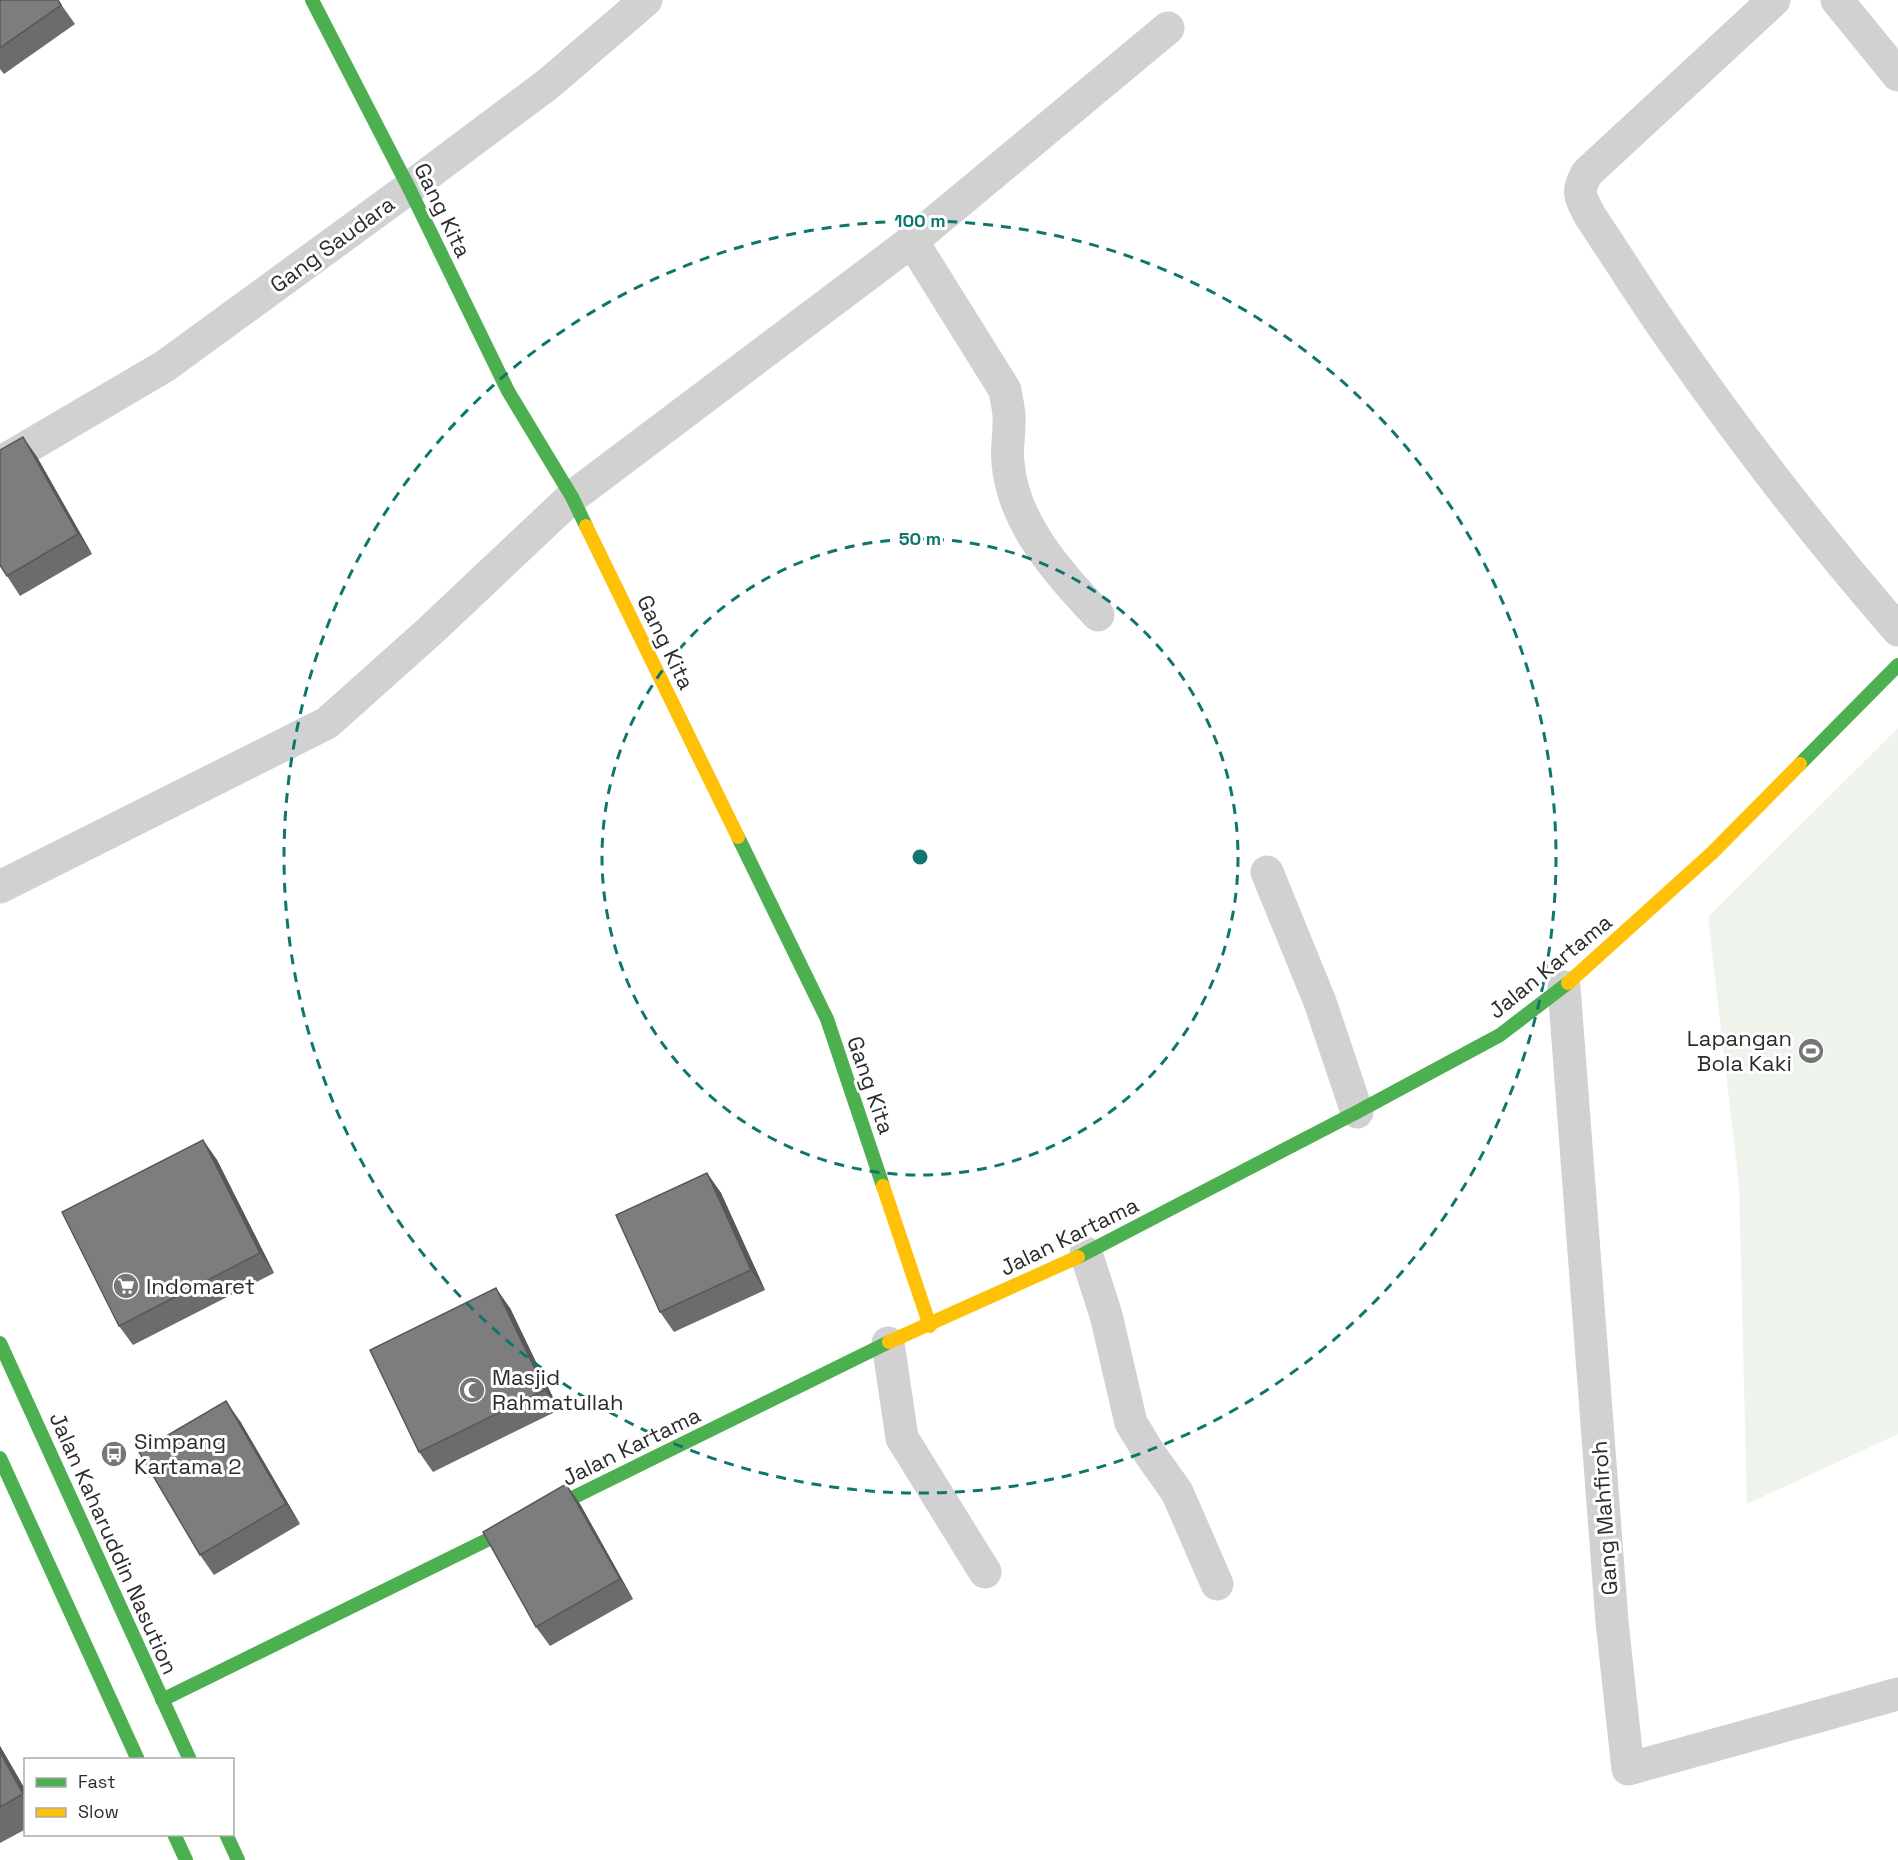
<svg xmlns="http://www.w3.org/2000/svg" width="1898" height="1860" viewBox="0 0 1898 1860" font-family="'Space Grotesk',sans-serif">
<rect width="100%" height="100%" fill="#fff"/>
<!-- pitch -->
<path fill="#eef3eb" d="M1898,728V1434L1747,1504L1739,1185L1708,917Z"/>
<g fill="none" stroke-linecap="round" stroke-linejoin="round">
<!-- street -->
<path stroke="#d1d1d1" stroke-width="33" d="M1774,0L1587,173C1576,193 1580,196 1590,216C1619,259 1646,303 1676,345C1745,444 1819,539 1898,630
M1837,0L1898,75
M912,241L1005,390C1006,399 1009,408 1009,417C1010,433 1006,448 1008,463C1013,524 1059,573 1098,615
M0,463L165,366L409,188L548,84L646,0
M1267,872L1320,1002L1357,1112
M0,887L327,723L430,631L572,497L912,241L1168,28
M1564,987L1612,1622L1628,1769L1898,1694
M1086,1253L1106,1315L1131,1423L1150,1454L1177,1492L1217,1584
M888,1343L902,1438L985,1572"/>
<!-- fast -->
<path stroke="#4caf50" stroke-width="14" d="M312,0L409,188L508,391L572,497L586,526
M1800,764L1898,665
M738,837L827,1019L883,1186
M1078,1257L1357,1112L1500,1035L1568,983
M0,1343L190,1760
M0,1458L138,1760
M162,1700L889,1342
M174,1834L186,1860
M226,1834L238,1860"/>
<!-- slow -->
<path stroke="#ffc107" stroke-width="14" d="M586,526L738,837
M1568,983L1712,853L1800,764
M883,1186L930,1326
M889,1342L1078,1257"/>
</g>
<!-- wall -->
<path fill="#6c6c6c" d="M0,0H58L75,24L4,74L0,69Z
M23,437L37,457L92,554L20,596L7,576Z
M203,1140L217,1160L274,1273L133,1345L119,1326Z
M707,1173L721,1193L765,1290L674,1332L660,1312Z
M510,1308L559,1410L433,1472L419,1452Z
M240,1421L300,1524L214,1575L200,1555Z
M566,1484L580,1504L633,1599L550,1646L536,1627Z
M0,1746L26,1791V1829L0,1843Z"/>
<!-- shaded-wall -->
<path fill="#585858" d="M23,437L37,457L92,554L78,534Z
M203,1140L217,1160L274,1273L260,1253Z
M707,1173L721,1193L765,1290L751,1270Z
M496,1288L510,1308L559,1410L545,1390Z
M226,1401L240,1421L300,1524L286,1504Z
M566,1484L580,1504L633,1599L620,1579Z
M0,1746L26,1791V1797L0,1752Z"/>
<!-- building -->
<path fill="#7d7d7d" stroke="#585858" stroke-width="1.5" d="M0,0H58L61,5L0,48Z
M23,437L78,534L7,576L0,565V450Z
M203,1140L260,1253L119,1326L62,1212Z
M707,1173L751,1270L660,1312L616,1215Z
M496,1288L545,1390L419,1452L370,1350Z
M226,1401L286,1504L200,1555L139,1452Z
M566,1484L620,1579L536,1627L483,1532Z
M0,1752L23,1794L0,1807Z"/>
<!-- distance rings -->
<g fill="none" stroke="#0f766e" stroke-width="3" stroke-dasharray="10 8">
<circle cx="920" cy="857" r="318"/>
<circle cx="920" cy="857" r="636"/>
</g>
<!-- icons -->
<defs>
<g id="stadium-disc" transform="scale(1.35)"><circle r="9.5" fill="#767676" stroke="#fff"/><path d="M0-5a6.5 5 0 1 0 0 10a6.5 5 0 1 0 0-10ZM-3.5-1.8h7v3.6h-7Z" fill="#fff"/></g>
<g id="supermarket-disc" transform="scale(1.35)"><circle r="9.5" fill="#767676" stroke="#fff"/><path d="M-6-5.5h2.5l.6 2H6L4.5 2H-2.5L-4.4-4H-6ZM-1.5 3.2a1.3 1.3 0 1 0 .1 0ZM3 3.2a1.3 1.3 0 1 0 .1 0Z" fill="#fff"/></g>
<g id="mosque-disc" transform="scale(1.35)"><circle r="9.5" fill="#767676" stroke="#fff"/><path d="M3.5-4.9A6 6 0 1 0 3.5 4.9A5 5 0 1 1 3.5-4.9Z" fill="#fff"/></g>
<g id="bus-disc" transform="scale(1.35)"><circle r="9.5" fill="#767676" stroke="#fff"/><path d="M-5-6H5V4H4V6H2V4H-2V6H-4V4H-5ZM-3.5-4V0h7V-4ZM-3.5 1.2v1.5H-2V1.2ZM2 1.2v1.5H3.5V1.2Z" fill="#fff"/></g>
</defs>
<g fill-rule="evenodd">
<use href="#stadium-disc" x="1811" y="1051"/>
<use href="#supermarket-disc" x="126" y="1286"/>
<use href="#mosque-disc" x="472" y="1390"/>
<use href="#bus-disc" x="114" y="1454"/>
</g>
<g text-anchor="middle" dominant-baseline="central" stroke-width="6" stroke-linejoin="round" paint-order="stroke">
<!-- street labels -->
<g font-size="22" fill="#2c2c2c" stroke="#fff">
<text transform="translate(443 210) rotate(64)">Gang Kita</text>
<text transform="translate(332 244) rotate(-36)">Gang Saudara</text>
<text transform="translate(666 642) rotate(64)">Gang Kita</text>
<text transform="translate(1550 966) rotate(-39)">Jalan Kartama</text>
<text transform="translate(871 1085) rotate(71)">Gang Kita</text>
<text transform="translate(1069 1236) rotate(-26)">Jalan Kartama</text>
<text transform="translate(631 1446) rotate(-26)">Jalan Kartama</text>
<text transform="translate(1604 1518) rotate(-94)">Gang Mahfiroh</text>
<text transform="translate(114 1543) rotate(66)">Jalan Kaharuddin Nasution</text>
</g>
<!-- poi labels -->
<g font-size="22" fill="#2c2c2c" stroke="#fff" text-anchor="start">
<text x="1792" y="1038" text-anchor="end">Lapangan<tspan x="1792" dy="25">Bola Kaki</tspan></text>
<text x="146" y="1286">Indomaret</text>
<text x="492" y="1377">Masjid<tspan x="492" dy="25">Rahmatullah</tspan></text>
<text x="134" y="1441">Simpang<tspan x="134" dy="25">Kartama 2</tspan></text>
</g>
</g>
<circle cx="920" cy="857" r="9" fill="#0f766e" stroke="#fff" stroke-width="3"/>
<g font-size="18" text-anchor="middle" font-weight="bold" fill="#0f766e" stroke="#fff" stroke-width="6" stroke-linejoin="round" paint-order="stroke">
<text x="920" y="227">100 m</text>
<text x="920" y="545">50 m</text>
</g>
<!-- legend -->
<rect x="24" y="1758" width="210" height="78" fill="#ffffff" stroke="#ababab" stroke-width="1.5"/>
<rect x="36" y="1778" width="30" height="9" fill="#4caf50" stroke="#ababab" stroke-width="1.5"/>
<text x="78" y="1788" font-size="18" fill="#2c2c2c">Fast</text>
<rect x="36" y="1808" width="30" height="9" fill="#ffc107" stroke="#ababab" stroke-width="1.5"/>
<text x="78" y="1818" font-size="18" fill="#2c2c2c">Slow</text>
</svg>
